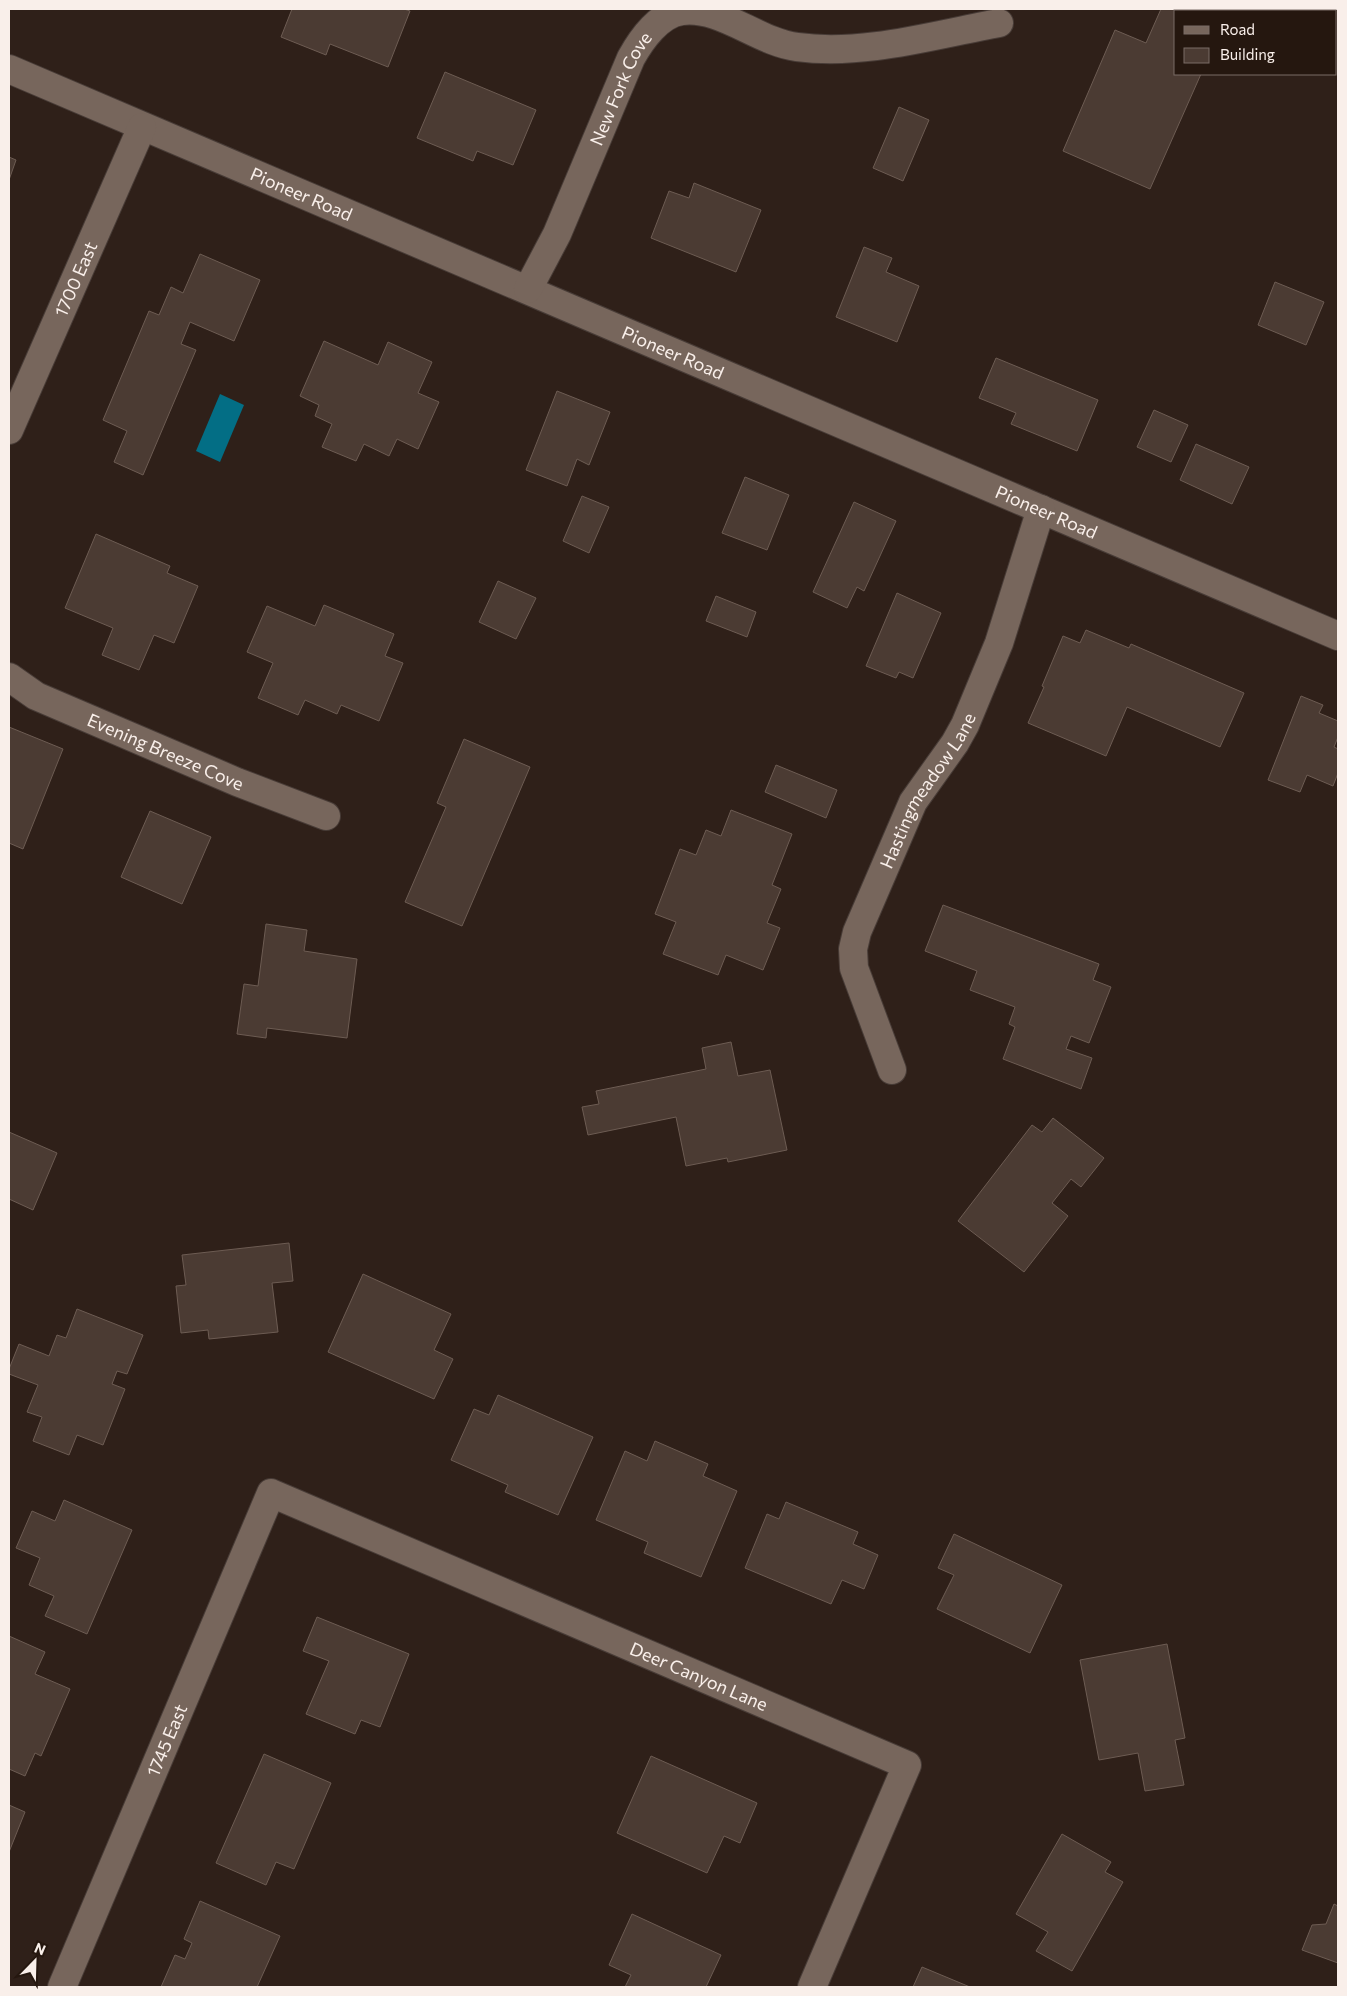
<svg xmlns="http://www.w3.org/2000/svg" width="1347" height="1996" viewBox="0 0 1347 1996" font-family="Commissioner,sans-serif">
<rect width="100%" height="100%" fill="#2f2019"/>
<!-- water -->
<path fill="#036e85" d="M220,394L244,405L220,462L196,451Z"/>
<!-- building -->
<path fill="#4b3b33" stroke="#6d5c53" d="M292,9H404L410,11L388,67L330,44L326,55L281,37Z
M1161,9H1188L1194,11H1176V74H1201L1150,189L1063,151L1115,30L1146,43Z
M445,72L536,110L513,165L477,151L473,161L417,138Z
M899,107L929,120L903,181L873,168Z
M9,157L16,160L9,180Z
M694,183L761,210L736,272L651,238L669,191L689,198Z
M864,247L892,258L886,272L919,286L897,342L836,317Z
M200,254L260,280L234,341L190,322L181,344L196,350L143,475L114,462L127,431L103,420L149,311L159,315L171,287L183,293Z
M1275,282L1324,302L1306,345L1258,325Z
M324,341L378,365L388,342L432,362L418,393L439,402L418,449L397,439L389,456L364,444L356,461L322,447L332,424L315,416L319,405L300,396Z
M996,358L1098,400L1077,451L1011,424L1016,413L979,398Z
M557,391L610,412L589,465L577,459L567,486L526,470Z
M1154,410L1188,425L1171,462L1137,447Z
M1196,444L1249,467L1232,504L1180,480Z
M745,477L789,495L767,550L722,533Z
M582,496L609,507L589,553L563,541Z
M854,502L896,521L864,591L857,587L847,608L813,592Z
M96,534L170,566L167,573L198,586L174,643L154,635L139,670L102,655L113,628L65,608Z
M498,581L536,598L516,639L479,622Z
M897,593L941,613L913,678L899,672L896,678L866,666Z
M716,596L756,612L747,637L706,621Z
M324,605L394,634L385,656L403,663L379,721L341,705L337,714L305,700L298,715L258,698L273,663L247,652L267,606L315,626Z
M1086,630L1129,648L1131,644L1244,693L1220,747L1127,707L1106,756L1028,723L1044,687L1042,686L1063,636L1080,643Z
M1301,696L1323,705L1319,713L1338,721V737L1334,747L1338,749V773L1333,786L1307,775L1300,792L1268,780Z
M9,727L63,749L23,849L9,843Z
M464,739L530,767L462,926L405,902L446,807L437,803Z
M776,765L837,790L826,818L765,792Z
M731,810L792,834L772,885L781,889L767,923L780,928L763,970L726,955L718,975L663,954L676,922L655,914L680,849L696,855L706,830L721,836Z
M150,811L211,837L182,904L121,877Z
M943,905L1099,964L1093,980L1111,987L1089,1043L1071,1036L1066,1049L1092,1058L1081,1089L1003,1059L1015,1027L1009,1024L1015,1007L970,990L977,971L925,951Z
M266,924L307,930L304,951L357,959L347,1038L267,1028L266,1038L237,1034L244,984L258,986Z
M731,1042L738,1076L770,1070L787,1150L728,1162L727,1158L686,1166L676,1117L588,1135L582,1107L599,1104L596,1091L706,1069L702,1048Z
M1053,1118L1104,1158L1081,1187L1071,1179L1052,1203L1068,1216L1024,1272L958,1221L1032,1125L1042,1132Z
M9,1132L57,1153L33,1210L9,1199Z
M289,1243L293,1281L272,1283L278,1332L209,1339L208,1330L181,1333L176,1286L186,1285L182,1255Z
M363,1274L451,1314L434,1350L453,1359L434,1399L328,1352Z
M77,1309L143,1335L127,1374L117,1371L112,1384L125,1389L103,1445L77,1435L69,1455L33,1441L42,1417L27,1412L38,1385L9,1374V1369L19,1344L49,1356L57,1335L66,1338Z
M498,1395L593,1437L558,1515L505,1492L508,1485L451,1460L474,1409L489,1415Z
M655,1441L708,1464L703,1476L737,1491L701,1577L644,1553L648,1542L596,1520L625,1451L647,1461Z
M64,1500L132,1530L87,1634L45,1616L54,1596L29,1585L40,1558L16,1548L32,1511L55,1521Z
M786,1502L858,1532L853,1544L878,1555L864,1589L842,1580L831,1604L745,1568L767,1514L779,1519Z
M954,1534L1062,1585L1030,1653L937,1609L954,1575L938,1568Z
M317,1617L409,1654L380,1727L361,1720L355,1734L306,1714L329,1661L303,1651Z
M9,1636L45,1652L35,1674L70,1689L41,1756L35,1753L25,1776L9,1769Z
M1167,1644L1185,1738L1175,1740L1184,1785L1145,1791L1138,1753L1099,1760L1080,1660Z
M264,1754L331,1783L294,1869L276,1862L266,1885L216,1863Z
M651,1756L757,1803L740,1843L724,1836L707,1873L617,1833Z
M9,1805L25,1812L9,1852Z
M1062,1834L1111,1862L1105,1872L1123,1882L1072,1971L1036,1951L1048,1932L1016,1914Z
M200,1901L280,1936L257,1987H161L175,1955L185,1959L192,1943L184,1939Z
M1334,1904L1338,1906V1963L1302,1950L1312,1925L1326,1924Z
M632,1914L721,1955L706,1987H625L631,1975L609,1965Z
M922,1967L970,1987H913Z"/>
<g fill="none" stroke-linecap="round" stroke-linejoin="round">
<!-- minor casing -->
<g stroke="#483c37" stroke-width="30">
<g id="minor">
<path id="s1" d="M9,69L1338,636"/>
<path id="s2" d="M528,289L557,234L631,58C641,40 659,14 682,11C721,6 758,42 797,47C864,56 933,35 999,23"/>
<path id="s3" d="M9,430L142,127"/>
<path id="s4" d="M9,677L36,696L237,782L326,816"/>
<path id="s5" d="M892,1070L854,968L853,949L857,932L913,802L955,743L965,725L999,643L1041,509"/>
<path id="s6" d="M62,1987L271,1493L907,1765L812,1987"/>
</g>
</g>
<!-- minor -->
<use href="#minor" stroke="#77665c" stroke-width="28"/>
</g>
<g text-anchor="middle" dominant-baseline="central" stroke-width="4.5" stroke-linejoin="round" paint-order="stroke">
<!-- street labels -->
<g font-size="18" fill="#f9efea" stroke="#25170f">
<text stroke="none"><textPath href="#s2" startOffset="221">New Fork Cove</textPath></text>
<text stroke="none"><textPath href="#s1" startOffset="318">Pioneer Road</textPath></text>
<text stroke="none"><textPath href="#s3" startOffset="165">1700 East</textPath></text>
<text stroke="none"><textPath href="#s1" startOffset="722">Pioneer Road</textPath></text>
<text stroke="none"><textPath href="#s1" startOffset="1128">Pioneer Road</textPath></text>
<text stroke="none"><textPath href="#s4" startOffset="174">Evening Breeze Cove</textPath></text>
<text stroke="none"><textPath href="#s5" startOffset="304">Hastingmeadow Lane</textPath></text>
<text stroke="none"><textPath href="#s6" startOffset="1002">Deer Canyon Lane</textPath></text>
<text stroke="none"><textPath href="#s6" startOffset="268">1745 East</textPath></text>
</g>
</g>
<!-- border -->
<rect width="1347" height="1996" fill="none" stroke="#f9efea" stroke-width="20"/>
<!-- legend -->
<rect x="1174" y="10" width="162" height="65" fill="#25170f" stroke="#7a6d67"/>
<rect x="1184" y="26" width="25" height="8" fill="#77665c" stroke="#7a6d67"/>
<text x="1220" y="35" font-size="15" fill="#f9efea">Road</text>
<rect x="1184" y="48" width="25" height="15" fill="#4b3b33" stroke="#7a6d67"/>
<text x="1220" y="60" font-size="15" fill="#f9efea">Building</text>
<!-- north arrow -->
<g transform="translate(35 1961) rotate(23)" stroke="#25170f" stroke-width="4" paint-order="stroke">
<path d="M0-4L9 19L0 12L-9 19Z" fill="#f9efea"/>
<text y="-8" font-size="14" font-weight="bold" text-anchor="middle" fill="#f9efea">N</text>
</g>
</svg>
